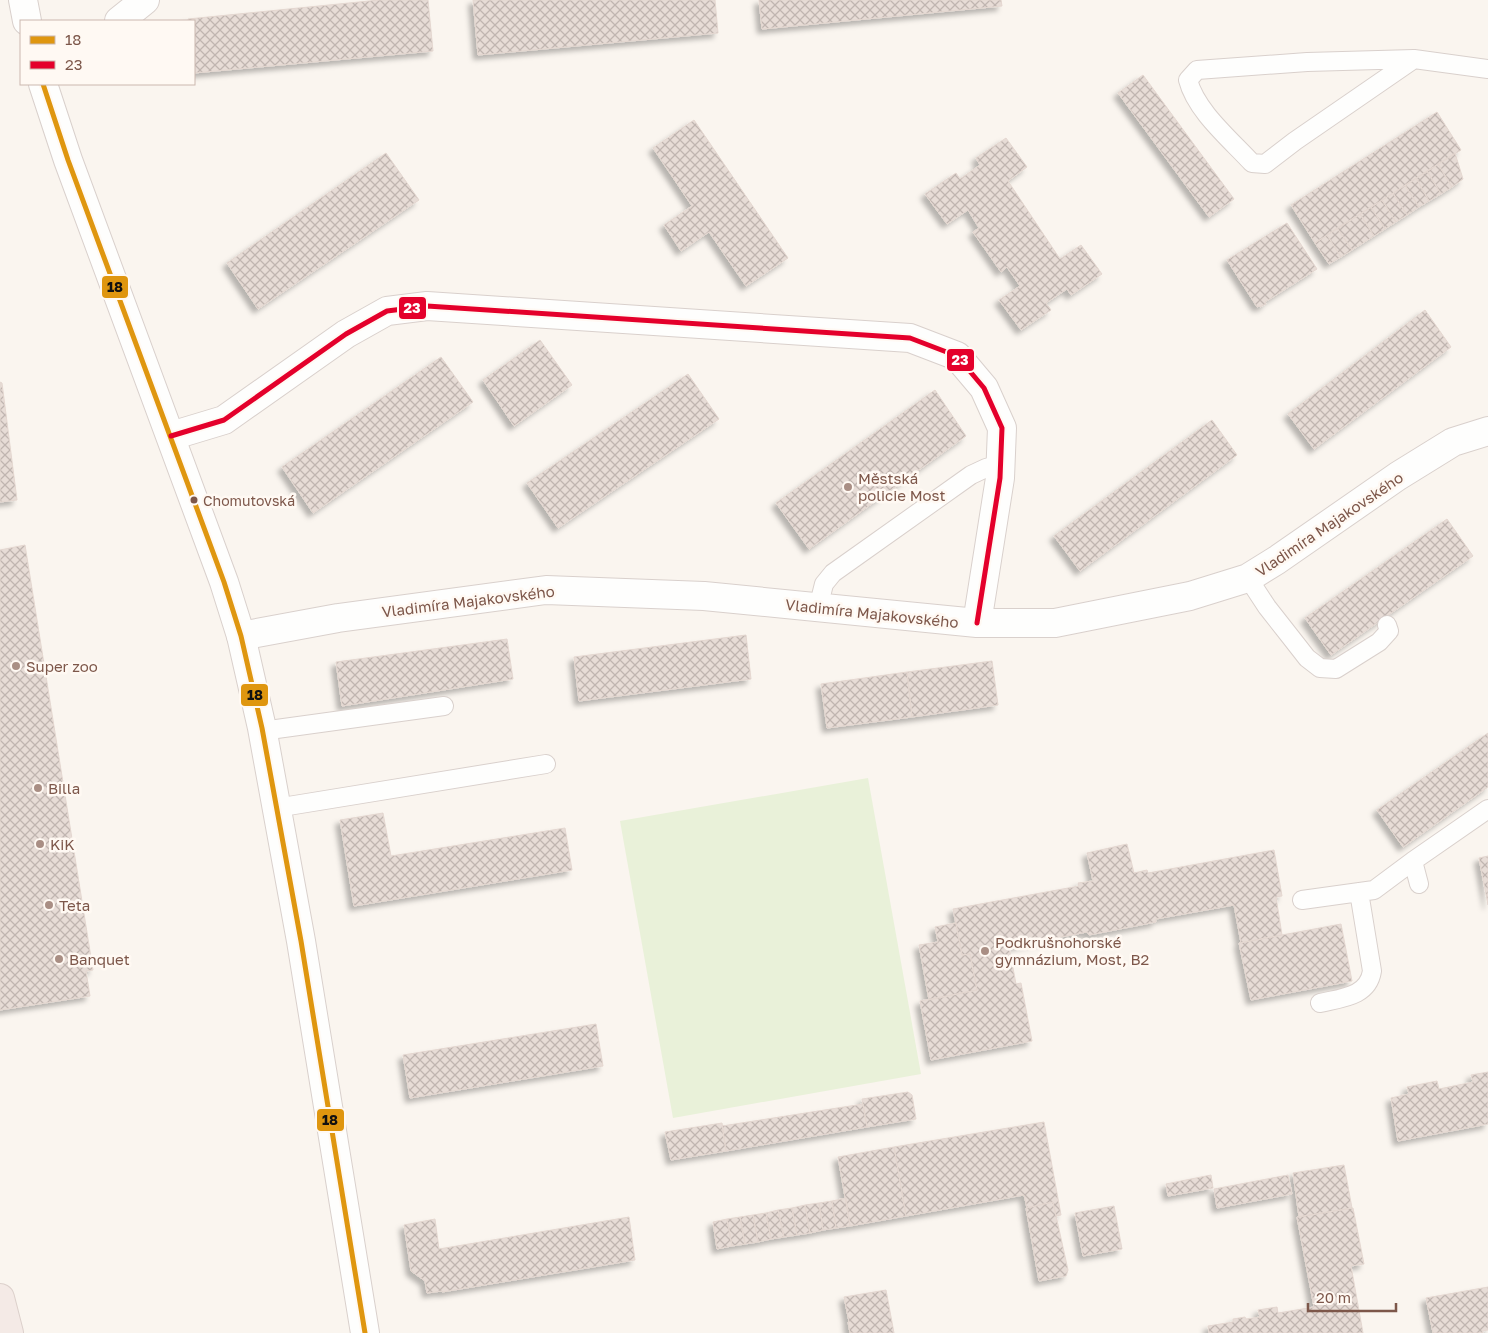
<svg xmlns="http://www.w3.org/2000/svg" width="1488" height="1333" viewBox="0 0 1488 1333" font-family="'Golos Text',sans-serif">
<defs>
<pattern id="building-cross-hatch" width="8" height="8" patternUnits="userSpaceOnUse" patternTransform="scale(1.25)"><rect width="8" height="8" fill="#e7dcd6"/><path d="M0 0l8 8M0 8l8-8" fill="none" stroke="#c0b5b0"/></pattern>
<filter id="shadow"><feDropShadow dx="-4.5" dy="4.5" stdDeviation="2.5" flood-color="#0004"/></filter>
</defs>
<rect width="100%" height="100%" fill="#faf5ef"/>
<!-- garden -->
<path fill="#e9f1d9" d="M868,778L921,1074L673,1118L620,821Z"/>
<!-- building -->
<path fill="url(#building-cross-hatch)" stroke="#e4d7d0" filter="url(#shadow)" d="M379,0H428L433,51L194,73V21H188V19Z
M473,0H715L718,33L478,55Z
M759,0H1001L1002,6L762,29Z
M1143,75L1234,199L1209,217L1118,93Z
M1437,112L1461,150L1315,243L1291,205Z
M694,120L788,258L746,286L709,232L681,251L664,225L692,206L653,148Z
M1006,138L1027,167L1008,181L1060,259L1081,245L1102,274L1071,295L1067,289L1046,303L1051,310L1021,330L999,300L1020,286L1007,267L1001,272L973,232L979,228L968,210L947,224L925,194L956,173L960,179L980,165L976,158Z
M386,153L419,200L258,309L227,263Z
M1455,153L1463,179L1452,187L1438,164Z
M1438,164L1452,187L1441,194L1427,171Z
M1427,171L1441,194L1429,201L1416,178Z
M1416,178L1429,201L1419,207L1405,185Z
M1405,185L1419,207L1407,215L1393,193Z
M1393,193L1407,215L1396,222L1382,200Z
M1382,200L1396,222L1385,229L1371,207Z
M1371,207L1385,229L1374,236L1360,214Z
M1360,214L1374,236L1352,250L1337,228Z
M1287,223L1317,269L1265,302L1266,304L1260,307L1259,306L1257,307L1227,260Z
M1337,228L1352,250L1341,257L1327,235Z
M1327,235L1341,257L1329,264L1315,243Z
M1425,310L1451,347L1314,449L1288,414Z
M540,340L572,385L514,426L483,380Z
M441,357L473,402L313,513L282,467Z
M688,374L719,419L558,528L527,483Z
M0,382L2,383L17,500L0,502Z
M935,390L966,436L809,549L776,503Z
M1212,420L1237,455L1080,571L1054,536Z
M1447,519L1473,556L1331,655L1305,618Z
M25,545L93,970L86,971L90,996L0,1010V550Z
M746,635L751,679L579,701L574,657Z
M507,639L513,679L342,706L336,662Z
M992,661L998,705L912,717L907,672Z
M907,672L912,717L827,728L821,684Z
M1488,733V787L1403,847L1377,810Z
M383,813L391,856L565,828L572,870L354,906L340,820Z
M1127,844L1134,873L1147,870L1148,873L1274,850L1282,896L1276,897L1282,935L1241,943L1234,905L1156,919V922L1089,935L1087,932L1009,947L1016,984L1021,983L1032,1041L931,1060L920,1001L977,990L970,954L962,955L953,909L1079,886L1078,883L1093,881L1087,853Z
M1488,856V905L1479,858Z
M956,923L962,955L970,954L977,990L929,1000L919,945L938,942L935,927Z
M1341,924L1352,981L1251,1000L1239,943Z
M596,1024L603,1066L410,1098L403,1055Z
M1488,1072V1124L1398,1141L1391,1098L1409,1094L1407,1087L1437,1081L1439,1089L1473,1082L1471,1075Z
M908,1092L912,1095L916,1119L867,1127L862,1099Z
M863,1104L867,1127L726,1151L722,1126Z
M1044,1122L1061,1215L1056,1216L1053,1202L1027,1208L1024,1195L906,1216L894,1147Z
M722,1123L726,1151L671,1160L665,1132Z
M894,1147L906,1216L850,1226L838,1157Z
M1344,1165L1352,1208L1299,1217L1293,1173Z
M1211,1175L1213,1188L1168,1196L1166,1184Z
M1288,1175L1292,1194L1217,1208L1214,1189Z
M846,1198L850,1226L836,1228L832,1201Z
M832,1201L836,1228L823,1230L819,1203Z
M1053,1202L1068,1270L1066,1276L1039,1281L1026,1208Z
M819,1203L823,1230L810,1233L805,1205Z
M805,1205L810,1233L797,1235L792,1208Z
M1114,1206L1122,1249L1083,1256L1075,1213Z
M792,1208L797,1235L784,1237L778,1210Z
M1353,1208L1364,1264L1351,1266L1363,1333H1209L1208,1326L1233,1322V1319L1245,1317L1246,1319L1260,1317L1258,1310L1277,1307L1278,1313L1314,1307L1297,1217Z
M778,1210L784,1237L771,1239L766,1213Z
M766,1213L771,1239L758,1242L753,1215Z
M753,1215L758,1242L745,1244L740,1217Z
M629,1217L635,1260L442,1292V1291L427,1293L425,1281L411,1271L404,1225L435,1219L439,1249Z
M740,1217L745,1244L732,1246L727,1219Z
M727,1219L732,1246L717,1249L713,1222Z
M1488,1287V1330L1482,1331L1483,1333H1433L1426,1298Z
M886,1290L894,1333H850L848,1322H849L844,1297Z"/>
<g fill="none" stroke-linecap="round" stroke-linejoin="round">
<!-- service casing -->
<g stroke="#d9d0cc" stroke-width="20">
<path id="service" d="M1414,59L1295,141L1265,164L1252,163C1230,139 1196,111 1188,80L1197,70L1307,62L1414,59L1488,69
M1248,578L1267,607L1289,635L1307,658L1320,668L1336,669L1379,642L1389,631L1387,625
M818,608L824,584L833,573L971,475L986,468L1000,464
M262,731L444,706
M276,808L546,764
M1419,884L1413,861L1488,809
M1302,900L1374,890L1413,861
M1320,1003C1341,998 1368,997 1372,971L1359,892"/>
</g>
<!-- minor casing -->
<g stroke="#d9d0cc" stroke-width="30">
<path id="minor" d="M119,21L145,0
M171,436L224,420L346,334L387,311L427,306L910,338L957,356L984,388L1002,428L1000,478L977,623
M241,636L338,618L546,590L704,596L977,623H1055L1190,596L1248,578L1277,560L1398,476L1453,442L1488,431"/>
</g>
<!-- tertiary casing -->
<g stroke="#d9d0cc" stroke-width="30">
<path id="tertiary" d="M23,0L27,21
M43,84L68,160L224,582L241,636L262,728L301,941L365,1333"/>
</g>
<!-- trunk casing -->
<g stroke="#dcd0cb" stroke-width="30">
<path id="trunk" d="M0,1298L9,1333"/>
</g>
<!-- service -->
<use href="#service" stroke="#fefefd" stroke-width="18"/>
<!-- minor -->
<use href="#minor" stroke="#fefefd" stroke-width="28"/>
<!-- tertiary -->
<use href="#tertiary" stroke="#fefefd" stroke-width="28"/>
<!-- trunk -->
<use href="#trunk" stroke="#f4eae6" stroke-width="28"/>
<!-- bus-1 casing -->
<g stroke="#fff9f3" stroke-width="9">
<path id="bus-1" d="M43,84L68,160L224,582L241,636L262,728L301,941L365,1333"/>
</g>
<!-- bus-2 casing -->
<g stroke="#fff9f3" stroke-width="9">
<path id="bus-2" d="M171,436L224,420L346,334L387,311L427,306L910,338L957,356L984,388L1002,428L1000,478L977,623"/>
</g>
<!-- bus-1 -->
<use href="#bus-1" stroke="#df960f" stroke-width="5"/>
<!-- bus-2 -->
<use href="#bus-2" stroke="#e4002b" stroke-width="5"/>
</g>
<!-- markers -->
<g fill="#a98e84" stroke="#fff9f3" stroke-width="2">
<circle cx="848" cy="487" r="5"/>
<circle cx="16" cy="666" r="5"/>
<circle cx="38" cy="788" r="5"/>
<circle cx="40" cy="844" r="5"/>
<circle cx="49" cy="905" r="5"/>
<circle cx="985" cy="951" r="5"/>
<circle cx="59" cy="959" r="5"/>
</g>
<circle fill="#7d574a" stroke="#fff9f3" stroke-width="2" cx="194" cy="500" r="4.5"/>
<g text-anchor="middle" dominant-baseline="central" stroke-width="5" stroke-linejoin="round" paint-order="stroke">
<!-- bus labels -->
<g font-size="14" fill="#7d574a" stroke="#fff9f3" text-anchor="start">
<text x="203" y="500">Chomutovská</text>
</g>
<!-- poi labels -->
<g font-size="15" fill="#7d574a" stroke="#fff9f3" text-anchor="start">
<text x="858" y="478">Městská<tspan x="858" dy="17">policie Most</tspan></text>
<text x="26" y="666">Super zoo</text>
<text x="48" y="788">Billa</text>
<text x="50" y="844">KiK</text>
<text x="59" y="905">Teta</text>
<text x="995" y="942">Podkrušnohorské<tspan x="995" dy="17">gymnázium, Most, B2</tspan></text>
<text x="69" y="959">Banquet</text>
</g>
<!-- street labels -->
<g font-size="15" fill="#7d574a" stroke="#fff9f3">
<text transform="translate(1329 524) rotate(-34)">Vladimíra Majakovského</text>
<text transform="translate(468 601) rotate(-7)">Vladimíra Majakovského</text>
<text transform="translate(872 613) rotate(6)">Vladimíra Majakovského</text>
</g>
</g>
<g stroke="#fff9f3" stroke-width="2">
<rect x="101" y="275" width="28" height="24" rx="5" fill="#df960f"/>
<rect x="398" y="296" width="29" height="24" rx="5" fill="#e4002b"/>
<rect x="946" y="348" width="29" height="24" rx="5" fill="#e4002b"/>
<rect x="240" y="683" width="29" height="24" rx="5" fill="#df960f"/>
<rect x="316" y="1108" width="29" height="24" rx="5" fill="#df960f"/>
</g>
<g font-size="14" text-anchor="middle" font-weight="bold" fill="#fff">
<text x="412" y="313">23</text>
<text x="960" y="365">23</text>
</g>
<g font-size="14" text-anchor="middle" font-weight="bold" fill="#111">
<text x="115" y="292">18</text>
<text x="255" y="700">18</text>
<text x="330" y="1125">18</text>
</g>
<!-- legend -->
<rect x="20" y="20" width="175" height="65" fill="#fff9f3" stroke="#cbb8af"/>
<rect x="30" y="36" width="25" height="8" fill="#df960f" stroke="#cbb8af"/>
<text x="65" y="45" font-size="15" fill="#7d574a">18</text>
<rect x="30" y="61" width="25" height="8" fill="#e4002b" stroke="#cbb8af"/>
<text x="65" y="70" font-size="15" fill="#7d574a">23</text>
<!-- scale -->
<path d="M1308 1303v8h88v-8" fill="none" stroke="#7d574a" stroke-width="2.5"/>
<text x="1316" y="1303" font-size="15" fill="#7d574a" stroke="#fff9f3" stroke-width="4" paint-order="stroke">20 m</text>
</svg>
